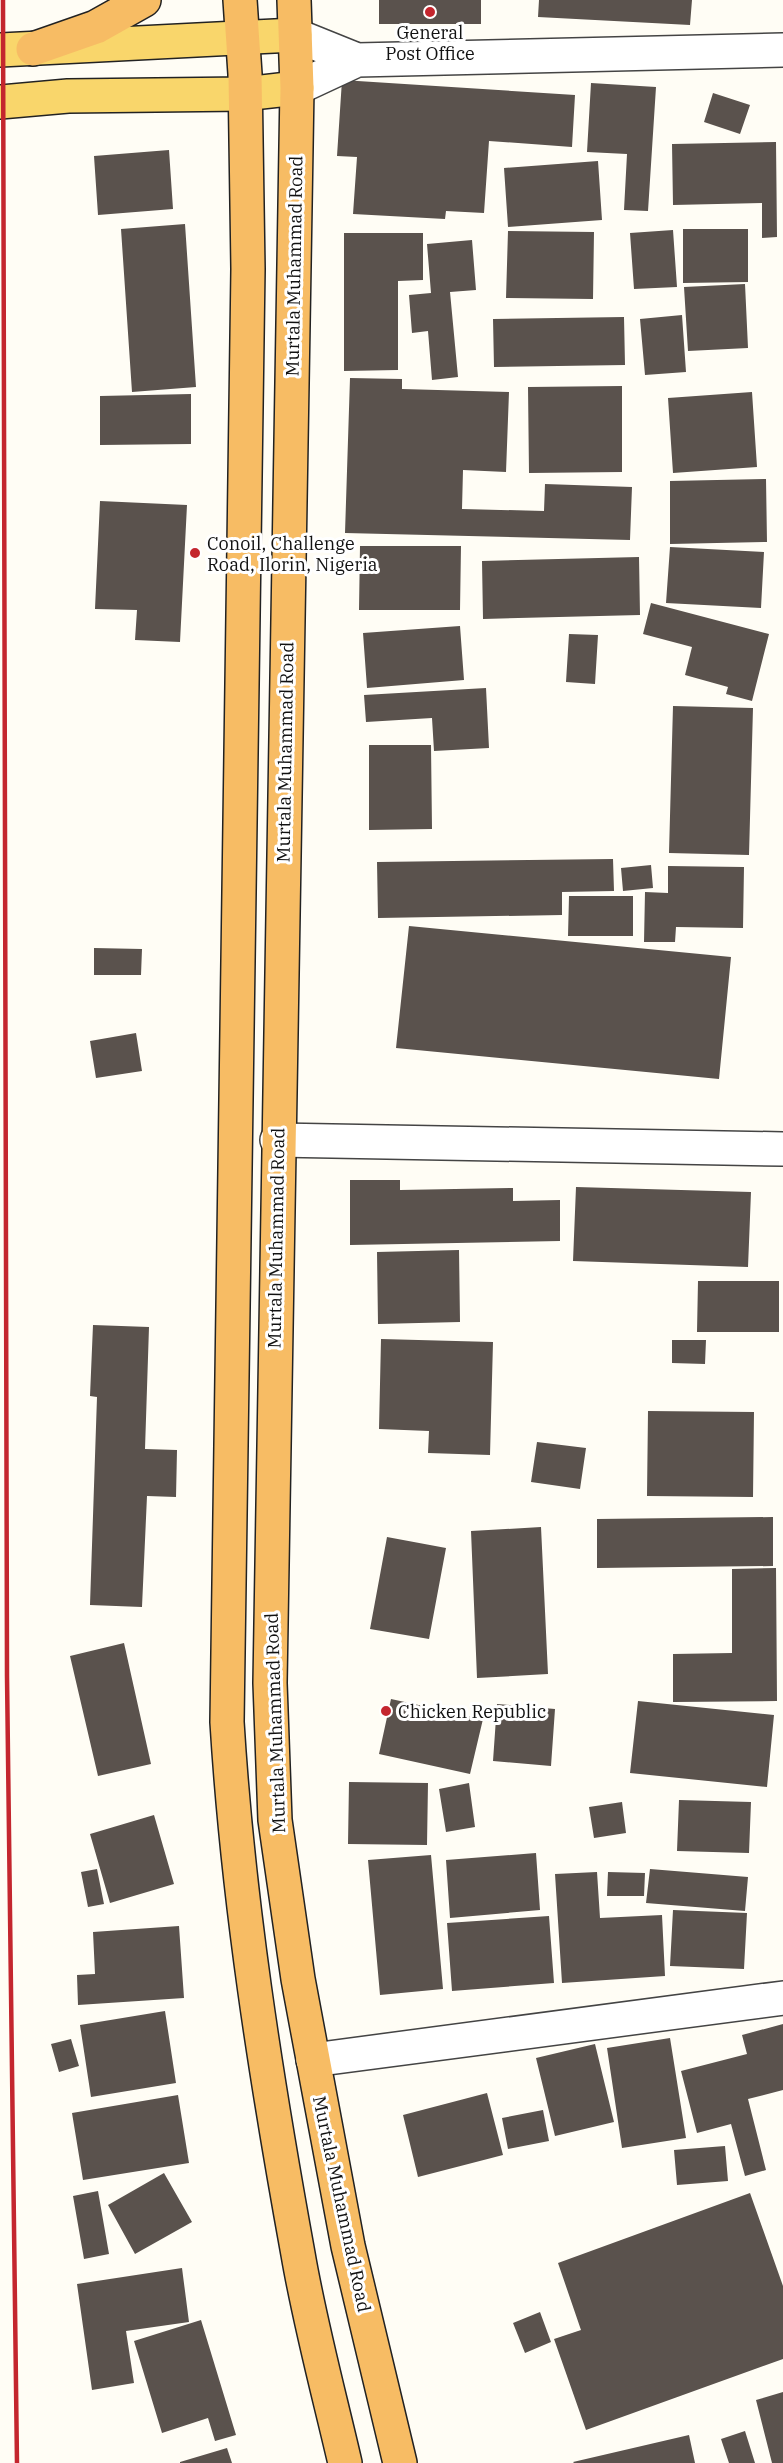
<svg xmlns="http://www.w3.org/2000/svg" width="783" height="2463" viewBox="0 0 783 2463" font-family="'IBM Plex Serif',serif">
<rect width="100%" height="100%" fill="#fffdf5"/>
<!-- building -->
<path fill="#5a524d" d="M379,0H481V24H379Z
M539,0H692L690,25L538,17Z
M342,80L575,95L572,147L489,141L484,213L446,211L445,219L353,214L357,157L337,156Z
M591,83L656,87L648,211L624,210L627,154L587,152Z
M713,93L750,105L740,134L704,122Z
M776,142L777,237L762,238V203L673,205L672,144Z
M169,150L173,209L98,215L94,156Z
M598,161L602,220L508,227L504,168Z
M185,224L196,387L132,392L121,229Z
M683,229H748V282L683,283Z
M673,230L677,287L634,289L630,233Z
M508,231L594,232L593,299L506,298Z
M344,233H423V280L398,281V370L344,371Z
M472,240L476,290L450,292L458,377L432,380L428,331L412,333L409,295L431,293L427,244Z
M745,284L748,348L688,351L684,287Z
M682,315L686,372L645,375L640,319Z
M624,317L625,365L494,367L493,319Z
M350,378L402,379V389L509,392L506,472L463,470L462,509L544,511L545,484L632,487L630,540L345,533Z
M622,386V472L529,473L528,387Z
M752,392L757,467L673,473L668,398Z
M191,394V444L100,445V396Z
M766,479L767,542L670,544V481Z
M100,501L187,505L180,642L135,640L137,610L95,609Z
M360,546H461L460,610H359Z
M670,547L764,552L761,608L666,603Z
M639,557L640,615L483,619L482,561Z
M651,603L769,634L752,701L726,694L728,687L685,675L692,647L643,634Z
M460,626L464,680L367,688L363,633Z
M569,634L598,635L595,684L566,682Z
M486,688L489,748L434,751L432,718L366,722L364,695Z
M673,706L753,708L749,855L669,853Z
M369,745H431L432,829L369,830Z
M613,859L614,891L562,892V915L378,918L377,862Z
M651,865L653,888L623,891L621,868Z
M668,866L744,867L743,928L676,927L675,942H644L645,892L668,893Z
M569,896H633V936H568Z
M409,926L731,957L719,1079L396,1048Z
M94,948L142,949L141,975H94Z
M136,1033L142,1071L96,1078L90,1041Z
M350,1180H400V1190L513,1188V1201L560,1200V1241L350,1245Z
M576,1187L751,1192L748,1267L573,1261Z
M459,1250L460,1322L378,1324L377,1252Z
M698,1281H779V1332H697Z
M93,1325L149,1327L145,1449L177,1450L176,1497L147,1496L142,1607L90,1605L97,1397L90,1396Z
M381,1339L493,1342L490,1455L428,1453L429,1431L379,1429Z
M672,1340H706L705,1364L672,1363Z
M648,1411L754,1412L753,1497L647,1496Z
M537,1442L586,1448L580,1489L531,1482Z
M773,1517V1566L597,1568V1519Z
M541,1527L548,1674L477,1678L471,1531Z
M387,1537L446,1548L429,1639L370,1629Z
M776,1568L777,1701L673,1702V1654L732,1653V1569Z
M124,1643L151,1764L98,1776L70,1656Z
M391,1699L483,1719L470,1774L379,1754Z
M638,1701L774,1715L767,1787L630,1773Z
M497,1704L555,1709L551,1766L493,1761Z
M349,1782L428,1783L427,1845L348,1844Z
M469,1783L475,1827L446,1832L439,1789Z
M679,1800L751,1802L749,1853L677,1851Z
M622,1802L626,1833L594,1838L589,1807Z
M154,1815L174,1884L110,1903L90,1834Z
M536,1853L540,1910L450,1918L446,1860Z
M431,1855L443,1989L380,1995L368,1860Z
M97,1869L104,1904L88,1907L81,1872Z
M650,1869L748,1877L745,1911L646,1903Z
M597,1872L600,1918L662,1915L665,1976L562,1983L555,1874Z
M608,1872L645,1873L644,1896H607Z
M673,1910L747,1913L744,1969L670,1966Z
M549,1916L554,1983L452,1991L447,1923Z
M179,1926L184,1998L78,2005L77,1975L95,1974L93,1932Z
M165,2011L176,2083L91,2097L80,2025Z
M783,2024V2090L748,2099L766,2170L745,2176L731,2124L697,2133L681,2071L747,2054L742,2035Z
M670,2038L686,2138L622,2148L607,2048Z
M71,2039L79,2066L59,2072L51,2044Z
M595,2044L614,2122L555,2136L536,2058Z
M487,2093L503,2155L418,2177L403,2115Z
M178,2095L189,2163L83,2180L72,2113Z
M543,2110L549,2141L508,2149L502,2118Z
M725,2146L728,2181L677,2185L674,2150Z
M164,2173L192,2222L135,2254L108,2205Z
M98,2191L109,2254L84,2259L73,2196Z
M750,2193L783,2286V2359L586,2430L554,2339L581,2330L558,2263Z
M182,2268L189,2322L126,2331L134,2383L92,2390L77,2284Z
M540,2312L551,2342L525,2353L513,2323Z
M201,2320L236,2435L215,2441L208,2418L162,2433L134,2341Z
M783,2392V2463H772L756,2400Z
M745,2431L755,2463H729L721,2439Z
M689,2435L695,2463H574L573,2462Z
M227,2448L232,2463H180V2462Z"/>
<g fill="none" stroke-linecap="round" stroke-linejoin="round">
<!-- minor casing -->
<g stroke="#444" stroke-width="36">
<path id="minor" d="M277,1140L783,1149
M313,2060L783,1998"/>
</g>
<!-- tertiary casing -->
<g stroke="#444" stroke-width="36">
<path id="tertiary" d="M295,35L357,60L783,50
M297,88L357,60"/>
</g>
<!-- primary casing -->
<g stroke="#222" stroke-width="36">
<path id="primary" d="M0,50L295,35
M0,102L68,96L245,94L297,88"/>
</g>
<!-- trunk casing -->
<g stroke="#222" stroke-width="36">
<path id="trunk" d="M240,0L245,74L248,269L227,1722C238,1901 266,2078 298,2254C310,2324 329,2394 345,2463
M294,0L297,88L270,1683L275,1820L298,1979L348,2246L400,2463
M33,49L96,27L144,0"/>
</g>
<!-- minor -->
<use href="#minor" stroke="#fff" stroke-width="33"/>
<!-- tertiary -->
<use href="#tertiary" stroke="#fff" stroke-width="33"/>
<!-- primary -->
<use href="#primary" stroke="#f9d66b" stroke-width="33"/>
<!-- trunk -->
<use href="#trunk" stroke="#f7bc64" stroke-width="33"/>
<!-- rail -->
<path stroke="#c4262e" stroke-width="4.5" d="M3,0L7,1676L17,2463"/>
</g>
<!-- markers -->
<g fill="#c4262e" stroke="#fff" stroke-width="2">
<circle cx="430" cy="12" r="6"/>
<circle cx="195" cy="553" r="6"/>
<circle cx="386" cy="1711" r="6"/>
</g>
<g text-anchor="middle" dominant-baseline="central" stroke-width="6" stroke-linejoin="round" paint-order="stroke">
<!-- poi labels -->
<g font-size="18" fill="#111" stroke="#fff" text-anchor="start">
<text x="430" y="32" text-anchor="middle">General<tspan x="430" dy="21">Post Office</tspan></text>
<text x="207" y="543">Conoil, Challenge<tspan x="207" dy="21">Road, Ilorin, Nigeria</tspan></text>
<text x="398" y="1711">Chicken Republic</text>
</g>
<!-- street labels -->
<g font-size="18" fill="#111" stroke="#fff">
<text transform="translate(294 266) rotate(-89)">Murtala Muhammad Road</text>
<text transform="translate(285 752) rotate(-89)">Murtala Muhammad Road</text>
<text transform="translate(276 1238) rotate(-89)">Murtala Muhammad Road</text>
<text transform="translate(275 1723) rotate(-92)">Murtala Muhammad Road</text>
<text transform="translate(342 2204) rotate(78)">Murtala Muhammad Road</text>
</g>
</g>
</svg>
